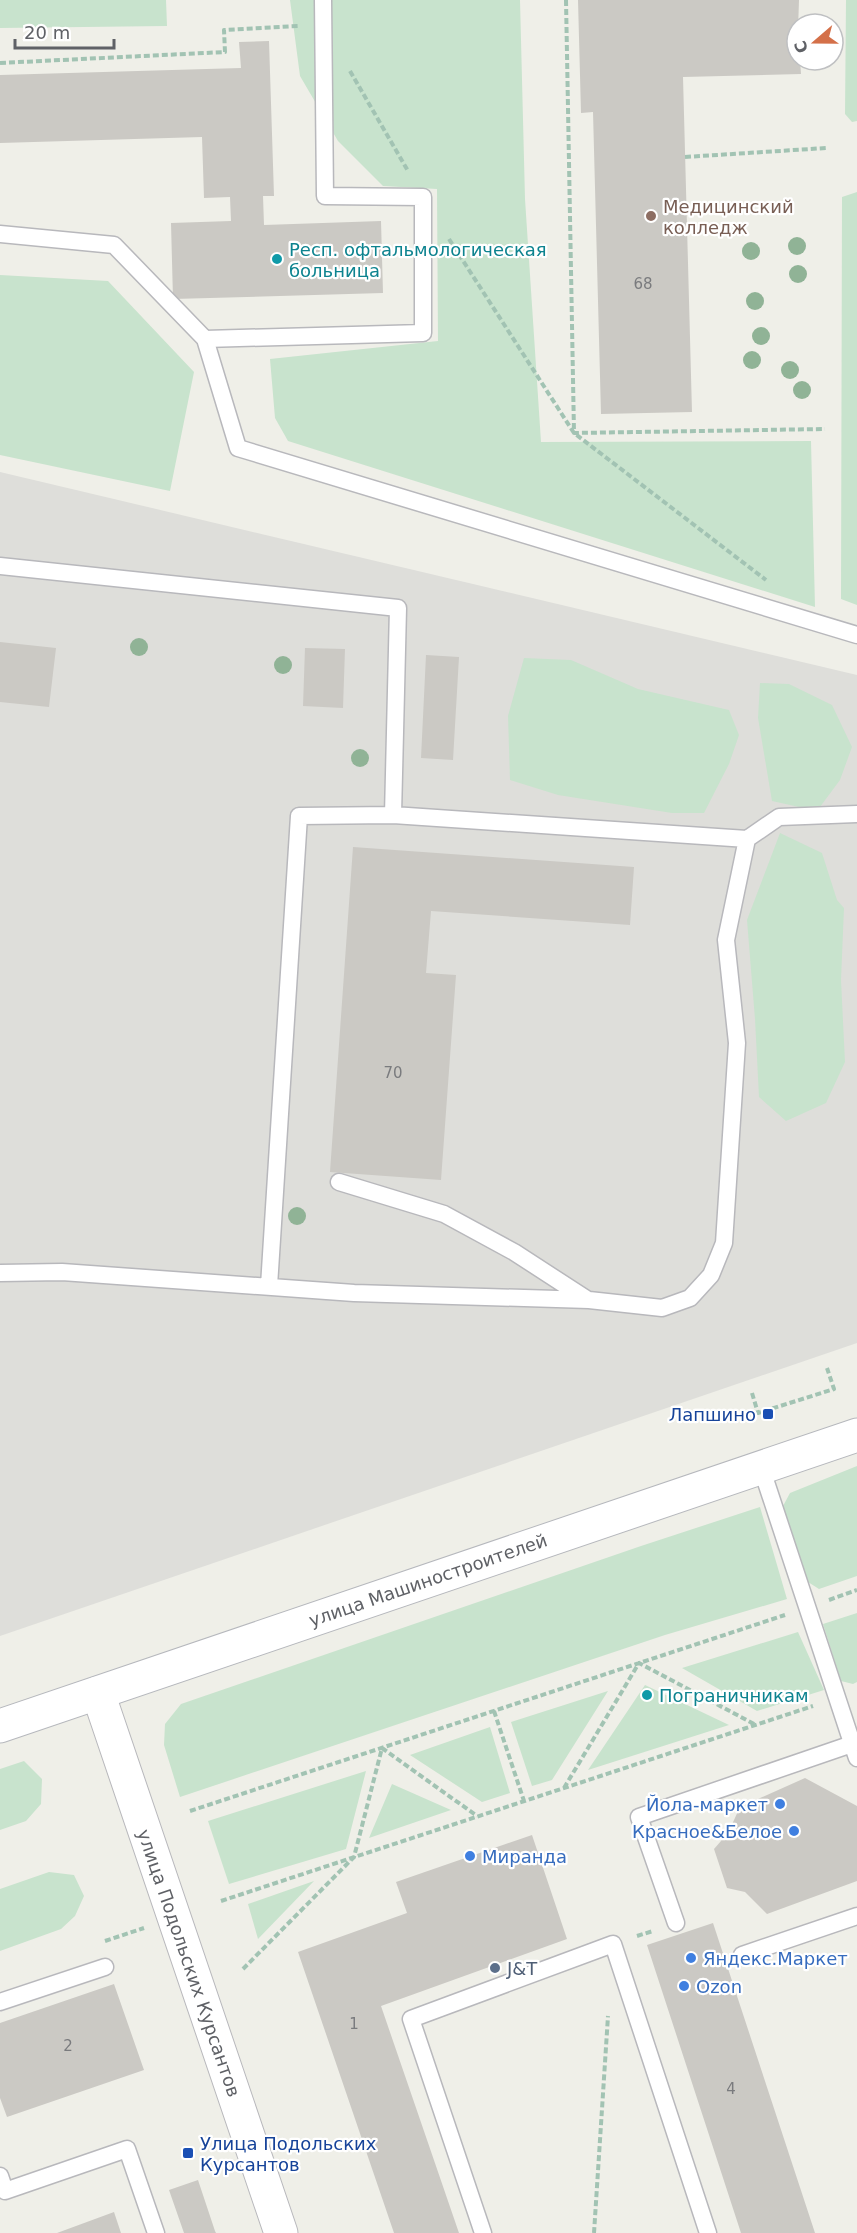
<svg xmlns="http://www.w3.org/2000/svg" width="857" height="2233" viewBox="0 0 857 2233" font-family="'DejaVu Sans',sans-serif">
<rect width="100%" height="100%" fill="#efefe8"/>
<!-- industrial -->
<path fill="#dededa" d="M0,472L857,675V1343L0,1636Z"/>
<!-- green -->
<path fill="#c8e3cd" d="M0,0H166L167,26L0,28Z
M290,0H520L525,199L541,442L811,441L815,607L288,441L275,418L270,359L438,341L437,189L383,186L338,141L300,76Z
M846,0H857V121L852,122L845,114Z
M857,192V605L841,599L842,197Z
M0,275L108,281L194,372L170,491L0,455Z
M524,658L571,660L638,689L729,710L739,735L729,764L704,813H672L558,795L510,780L508,716Z
M760,683L789,684L832,705L852,747L840,780L817,811L772,801L758,718Z
M780,833L822,853L837,900L844,908L841,980L845,1062L826,1103L786,1121L759,1097L755,1019L747,920Z
M857,1466V1576L819,1589L808,1582L783,1506L790,1493Z
M760,1507L787,1599L665,1635L180,1797L164,1745L165,1724L181,1704L641,1546Z
M857,1613V1682L853,1684L841,1681L823,1624Z
M798,1632L824,1690L757,1711L682,1668Z
M645,1685L729,1725L588,1770Z
M608,1691L552,1780L532,1786L511,1722Z
M490,1727L510,1793L482,1802L410,1755Z
M24,1761L42,1779L41,1804L26,1821L0,1830V1769Z
M366,1771L346,1849L229,1884L208,1821Z
M392,1784L451,1810L369,1838Z
M49,1872L74,1875L84,1896L75,1916L61,1929L0,1951V1889Z
M314,1881L258,1939L248,1904Z"/>
<!-- building -->
<path fill="#cbc9c4" d="M578,0H799L797,60H800L801,74L683,77L692,412L601,414L593,112L581,113Z
M269,41L274,196H263L264,225L381,221L383,293L173,299L171,223L231,221L230,197L204,198L202,137L0,143V75L241,68L239,42Z
M0,642L56,648L49,707L0,702Z
M305,648L345,649L343,708L303,706Z
M426,655L459,657L453,760L421,758Z
M353,847L634,867L630,925L431,911L426,973L456,975L441,1180L330,1172Z
M805,1778L857,1806V1881L767,1914L745,1892L727,1888L714,1849L728,1833L740,1807Z
M532,1835L567,1939L381,2006L459,2233H394L298,1952L407,1913L396,1882Z
M713,1923L815,2233H741L647,1945Z
M114,1984L144,2070L7,2117L0,2098V2023Z
M198,2180L215,2231L216,2233H184L169,2190Z
M114,2212L121,2233H57Z"/>
<g fill="none" stroke-linecap="round" stroke-linejoin="round">
<!-- service casing -->
<g stroke="#b8b8bc" stroke-width="19">
<path id="service" d="M0,234L114,245L205,339L238,448L857,635
M205,339L423,333V197L325,196L323,0
M0,566L398,608L393,815
M747,839L779,817L857,814
M339,1182L444,1214L514,1252L588,1300
M0,1273L62,1272L354,1293L589,1300L662,1308L690,1298L711,1275L724,1243L737,1043L726,940L747,839L393,815L299,816L269,1286
M761,1467L857,1758
M676,1923L639,1817L852,1744
M742,1955L857,1916
M0,2002L105,1967
M0,2176L5,2191L127,2149L156,2233
M483,2233L411,2019L613,1944L708,2233"/>
</g>
<!-- tertiary casing -->
<g stroke="#b8b8bc" stroke-width="35">
<path id="tertiary" d="M98,1693L281,2233"/>
</g>
<!-- secondary casing -->
<g stroke="#b6b8bd" stroke-width="35">
<path id="secondary" d="M0,1726L857,1435"/>
</g>
<!-- path -->
<path stroke="#a2c3b3" stroke-width="4" stroke-dasharray="6 3" stroke-linecap="butt" d="M566,0L574,433L825,429
M0,63L225,52L224,30L298,26
M350,71L408,171
M685,157L826,148
M449,239L574,433L766,580
M752,1393L758,1413L834,1389L827,1368
M829,1600L857,1590
M494,1711L524,1801
M564,1788L639,1663L756,1725
M190,1811L785,1615
M221,1901L813,1706
M637,1936L653,1931
M105,1941L144,1928
M243,1969L354,1857L382,1748L477,1816
M594,2233L608,2016"/>
<!-- service -->
<use href="#service" stroke="#fff" stroke-width="16"/>
<!-- tertiary -->
<use href="#tertiary" stroke="#fff" stroke-width="33"/>
<!-- secondary -->
<use href="#secondary" stroke="#fff" stroke-width="33"/>
</g>
<!-- trees -->
<g fill="#90b396">
<circle cx="797" cy="246" r="9"/>
<circle cx="751" cy="251" r="9"/>
<circle cx="798" cy="274" r="9"/>
<circle cx="755" cy="301" r="9"/>
<circle cx="761" cy="336" r="9"/>
<circle cx="752" cy="360" r="9"/>
<circle cx="790" cy="370" r="9"/>
<circle cx="802" cy="390" r="9"/>
<circle cx="139" cy="647" r="9"/>
<circle cx="283" cy="665" r="9"/>
<circle cx="360" cy="758" r="9"/>
<circle cx="297" cy="1216" r="9"/>
</g>
<!-- markers -->
<circle fill="#8d6e63" stroke="#fff" stroke-width="2" cx="651" cy="216" r="6"/>
<g fill="#0f9aa8" stroke="#fff" stroke-width="2">
<circle cx="277" cy="259" r="6"/>
<circle cx="647" cy="1695" r="6"/>
</g>
<g fill="#1a4fb4" stroke="#fff" stroke-width="2">
<rect x="762" y="1408" width="12" height="12" rx="3"/>
<rect x="182" y="2147" width="12" height="12" rx="3"/>
</g>
<g fill="#3f7fe0" stroke="#fff" stroke-width="2">
<circle cx="780" cy="1804" r="6"/>
<circle cx="794" cy="1831" r="6"/>
<circle cx="470" cy="1856" r="6"/>
<circle cx="691" cy="1958" r="6"/>
<circle cx="684" cy="1986" r="6"/>
</g>
<circle fill="#5c6f8a" stroke="#fff" stroke-width="2" cx="495" cy="1968" r="6"/>
<g text-anchor="middle" dominant-baseline="central" stroke-width="4.5" stroke-linejoin="round" paint-order="stroke">
<!-- number labels -->
<g font-size="15" fill="#7a7b7e">
<text x="643" y="284">68</text>
<text x="393" y="1073">70</text>
<text x="354" y="2024">1</text>
<text x="68" y="2046">2</text>
<text x="731" y="2089">4</text>
</g>
<!-- education labels -->
<g font-size="18" fill="#785e54" stroke="#fff" text-anchor="start">
<text x="663" y="206">Медицинский<tspan x="663" dy="21">колледж</tspan></text>
</g>
<!-- culture labels -->
<g font-size="18" fill="#0d838f" stroke="#fff" text-anchor="start">
<text x="289" y="249">Респ. офтальмологическая<tspan x="289" dy="21">больница</tspan></text>
<text x="659" y="1695">Пограничникам</text>
</g>
<!-- transit labels -->
<g font-size="18" fill="#164399" stroke="#fff" text-anchor="end">
<text x="756" y="1414">Лапшино</text>
<text x="200" y="2143" text-anchor="start">Улица Подольских<tspan x="200" dy="21">Курсантов</tspan></text>
</g>
<!-- street labels -->
<g font-size="18" fill="#5f6166" stroke="#fff">
<text transform="translate(428 1580) rotate(-19)">улица Машиностроителей</text>
<text transform="translate(189 1963) rotate(71)">улица Подольских Курсантов</text>
</g>
<!-- shop labels -->
<g font-size="18" fill="#366cbe" stroke="#fff" text-anchor="start">
<text x="768" y="1804" text-anchor="end">Йола-маркет</text>
<text x="782" y="1831" text-anchor="end">Красное&amp;Белое</text>
<text x="482" y="1856">Миранда</text>
<text x="703" y="1958">Яндекс.Маркет</text>
<text x="696" y="1986">Ozon</text>
</g>
<!-- service labels -->
<g font-size="18" fill="#4e5e75" stroke="#fff" text-anchor="start">
<text x="507" y="1968">J&amp;T</text>
</g>
</g>
<!-- north arrow -->
<g transform="translate(815 42) rotate(250)"><circle r="28" fill="#ffffff" stroke="#bfc0c2" stroke-width="1.5"/>
<path d="M0-4.5L10 22L0 15L-10 22Z" fill="#d47049"/>
<text y="-9" font-size="16" font-weight="bold" text-anchor="middle" fill="#5f6166">С</text>
</g>
<!-- scale -->
<path d="M15 39v9h99v-9" fill="none" stroke="#5f6166" stroke-width="3"/>
<text x="24" y="39" font-size="18" fill="#5f6166" stroke="#ffffff" stroke-width="4.5" paint-order="stroke">20 m</text>
</svg>
